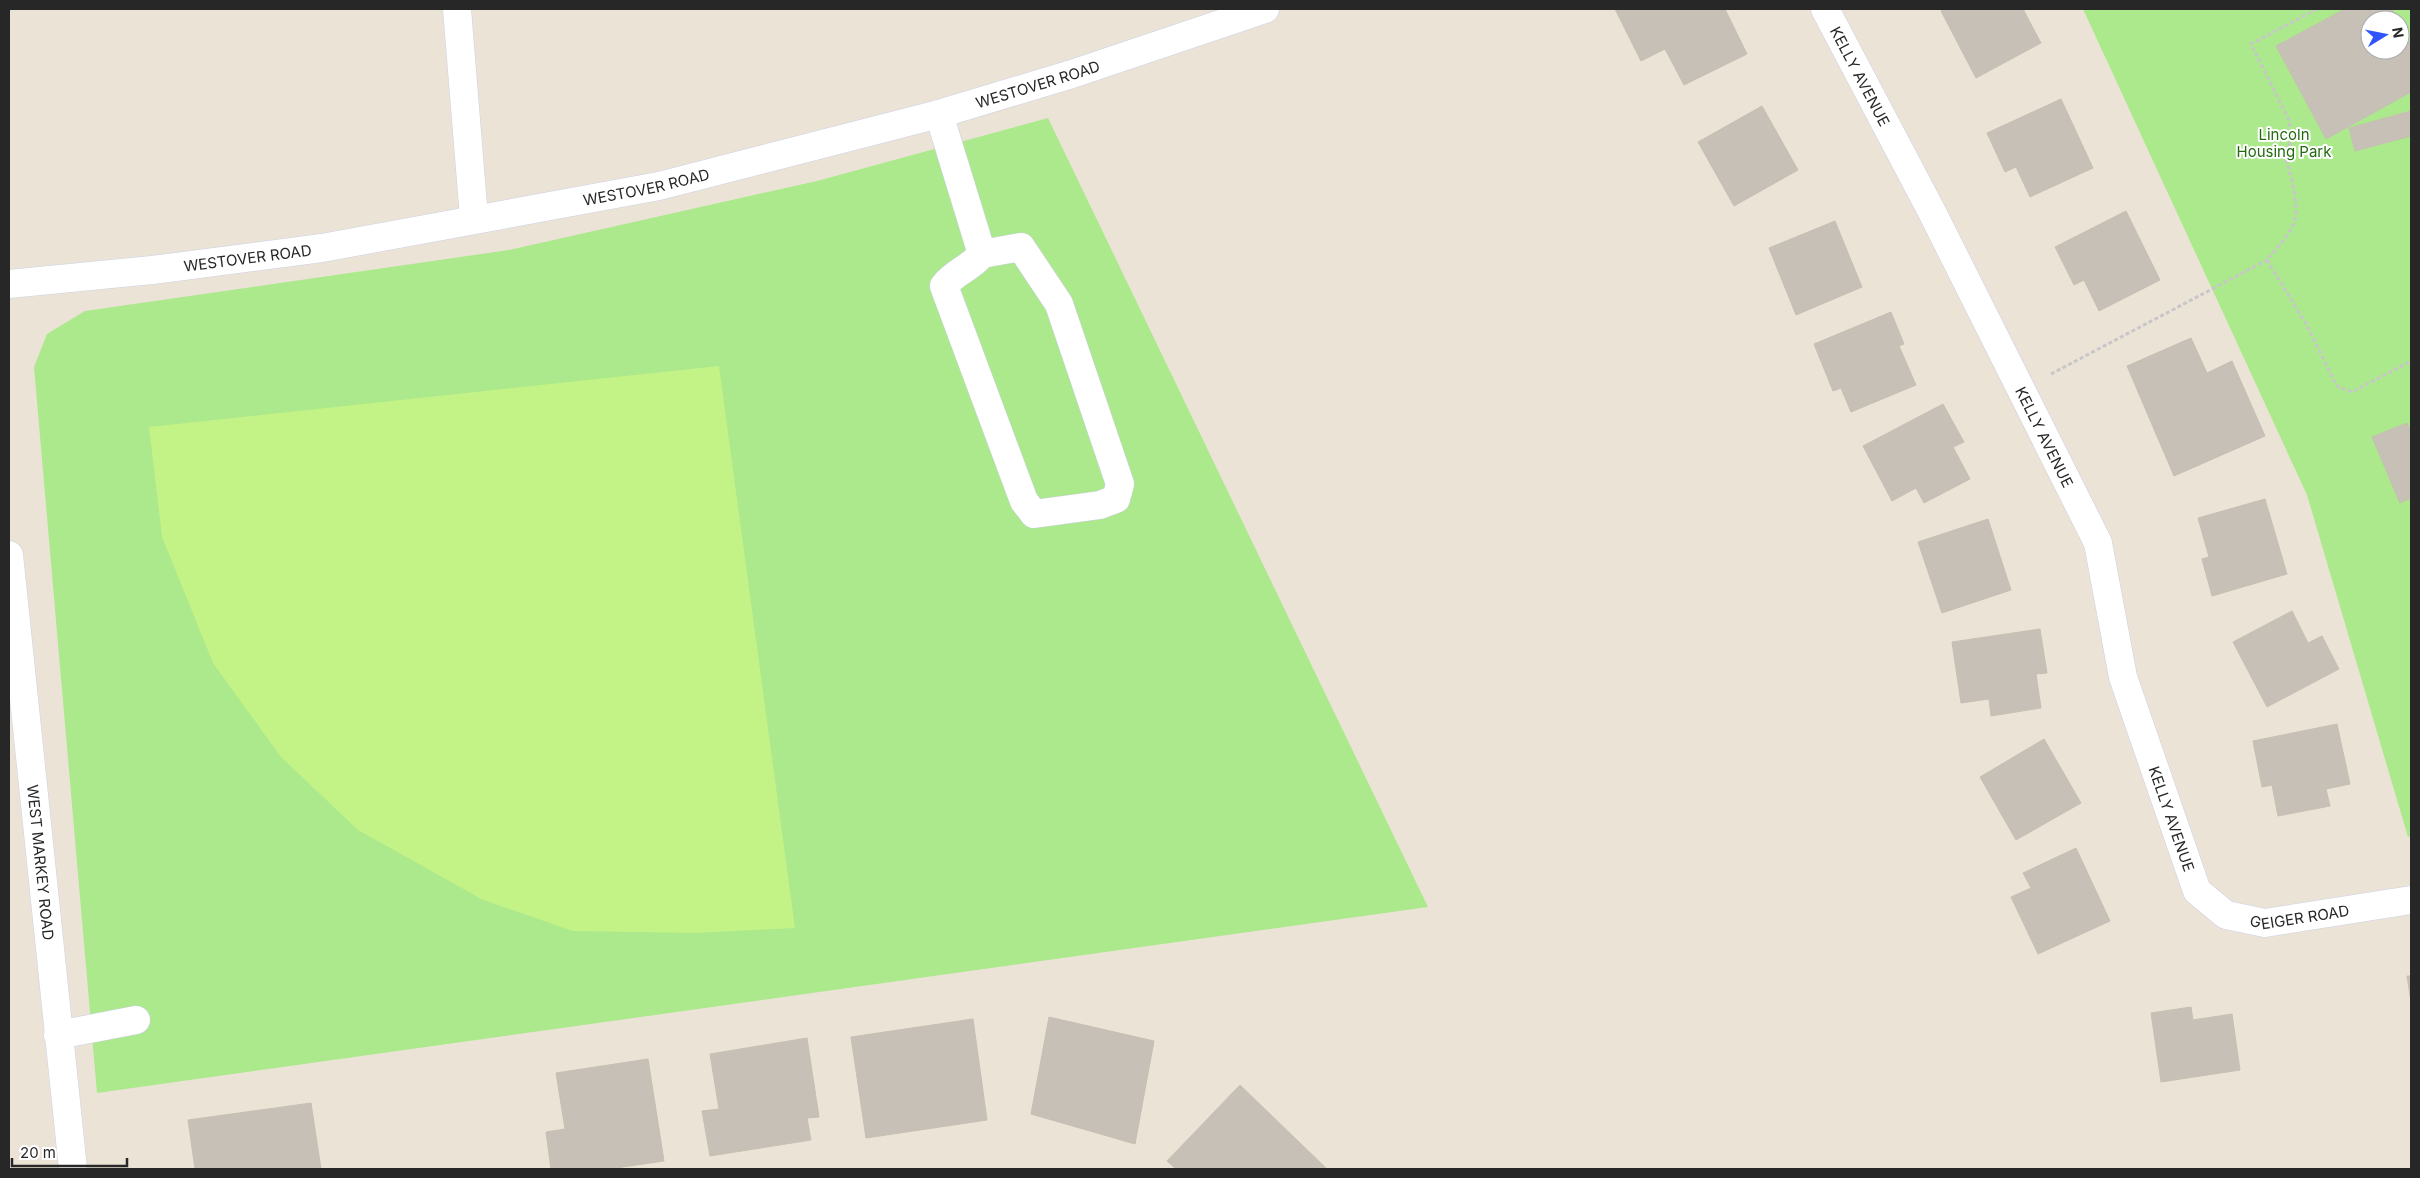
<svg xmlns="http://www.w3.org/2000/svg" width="2420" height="1178" viewBox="0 0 2420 1178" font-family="Inter,sans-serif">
<rect width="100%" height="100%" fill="#ece3d7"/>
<!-- green -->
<path fill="#abe98c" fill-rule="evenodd" d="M2083,9H2411V836L2408,837L2307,495ZM2370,20H2400V50H2370Z
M1048,118L1428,907L97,1093L34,367L47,334L85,311L509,250L817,181Z"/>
<!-- pitch -->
<path fill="#c3f286" d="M719,366L795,928L695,933L573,931L483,900L358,830L281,757L213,663L162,537L149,427Z"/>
<!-- building -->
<path fill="#c7c0b7" stroke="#c7bfb1" d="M1615,9H1725L1747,54L1684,85L1665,49L1641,61Z
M1945,9H2023L2041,43L1976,78L1941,11Z
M2345,9H2392L2398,20H2370V50H2400V24L2411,45V92L2326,139L2276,46Z
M2061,99L2093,168L2030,197L2016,167L2005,172L1987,133Z
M1762,106L1798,170L1734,206L1698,142Z
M2411,111V136L2355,151L2349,128Z
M2126,211L2160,280L2099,311L2084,280L2074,285L2055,247Z
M1835,221L1862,287L1796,315L1769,248Z
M1891,312L1904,344L1899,346L1916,385L1851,412L1841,388L1833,391L1814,344Z
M2191,338L2207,373L2232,361L2265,436L2174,476L2127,366Z
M1943,404L1964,442L1953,447L1970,479L1924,503L1916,488L1892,501L1863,446Z
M2407,423L2411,433V498L2400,503L2372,437Z
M2265,499L2287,574L2212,596L2202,559L2209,557L2198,518Z
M1988,519L2011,590L1942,613L1918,542Z
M2292,611L2308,643L2322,636L2339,669L2267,707L2233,642Z
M2040,629L2047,673L2036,674L2041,708L1991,716L1989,699L1961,703L1952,642Z
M2337,724L2350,784L2326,789L2330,806L2278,816L2272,785L2262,787L2253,741Z
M2044,739L2081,803L2016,840L1980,777Z
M2076,848L2110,921L2038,954L2011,897L2031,888L2023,873Z
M2407,976H2411V1002Z
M2191,1007L2193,1020L2232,1014L2240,1070L2161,1082L2151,1013Z
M1049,1017L1154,1041L1135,1144L1031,1114Z
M973,1019L987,1120L866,1138L851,1037Z
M807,1038L819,1117L807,1118L811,1140L710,1156L702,1111L719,1109L710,1054Z
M648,1059L664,1161L609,1169H551L546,1132L565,1129L556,1073Z
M1240,1085L1327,1169H1176L1167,1161Z
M311,1103L321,1169H195L188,1120Z"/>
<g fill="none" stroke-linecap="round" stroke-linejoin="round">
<!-- minor casing -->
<g stroke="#ccd0e3" stroke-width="29">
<g id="minor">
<path d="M457,9L474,218"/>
<path id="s1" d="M1825,9L1932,212L2098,543L2123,677L2197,891L2226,915L2265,923L2411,900"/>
<path d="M939,114L982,254"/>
<path d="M1021,247L1059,304L1120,484L1116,499L1100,505L1034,514L1024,501L944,286C954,272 971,268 982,254Z"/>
<path id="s2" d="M9,284L152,270L322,248L659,186L939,114L1072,74L1265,9"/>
<path id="s3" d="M9,555L73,1169"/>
<path d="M58,1035L136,1020"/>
</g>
</g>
<!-- path -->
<path stroke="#c7c7c7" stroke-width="3" stroke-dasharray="4 2.5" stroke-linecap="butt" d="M2267,260L2306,324L2337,386L2352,392L2411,361
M2051,374L2267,260C2276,249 2287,238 2293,225C2302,209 2289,170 2284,153L2291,142L2289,120L2251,44L2317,9"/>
<!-- minor -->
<use href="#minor" stroke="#fff" stroke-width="28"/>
</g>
<g text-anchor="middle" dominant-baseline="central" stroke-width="4" stroke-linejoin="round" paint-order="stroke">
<!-- street labels -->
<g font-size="15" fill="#272727" stroke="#fff">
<text stroke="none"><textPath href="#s1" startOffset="76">KELLY AVENUE</textPath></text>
<text stroke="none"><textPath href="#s2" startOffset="1050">WESTOVER ROAD</textPath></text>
<text stroke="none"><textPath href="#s2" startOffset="645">WESTOVER ROAD</textPath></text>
<text stroke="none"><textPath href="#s2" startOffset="240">WESTOVER ROAD</textPath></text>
<text stroke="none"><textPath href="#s1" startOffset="481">KELLY AVENUE</textPath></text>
<text stroke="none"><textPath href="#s1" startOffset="886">KELLY AVENUE</textPath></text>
<text stroke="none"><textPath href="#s3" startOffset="309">WEST MARKEY ROAD</textPath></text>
<text stroke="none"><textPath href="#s1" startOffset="1075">GEIGER ROAD</textPath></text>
</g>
<!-- park labels -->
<g font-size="15" fill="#236a11" stroke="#fff">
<text x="2284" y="134">Lincoln<tspan x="2284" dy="17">Housing Park</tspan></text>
</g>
</g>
<!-- border -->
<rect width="2420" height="1178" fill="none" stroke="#272727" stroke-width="20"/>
<!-- north arrow -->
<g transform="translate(2385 35) rotate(80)"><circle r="24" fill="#ffffff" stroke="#a9a9a9"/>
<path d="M0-4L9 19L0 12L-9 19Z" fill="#3055ff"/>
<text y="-8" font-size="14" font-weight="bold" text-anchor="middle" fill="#272727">N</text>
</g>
<!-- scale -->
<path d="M12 1158v8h115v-8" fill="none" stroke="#272727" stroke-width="2.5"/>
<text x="20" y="1158" font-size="15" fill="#272727" stroke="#ffffff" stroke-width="4" paint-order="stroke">20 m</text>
</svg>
